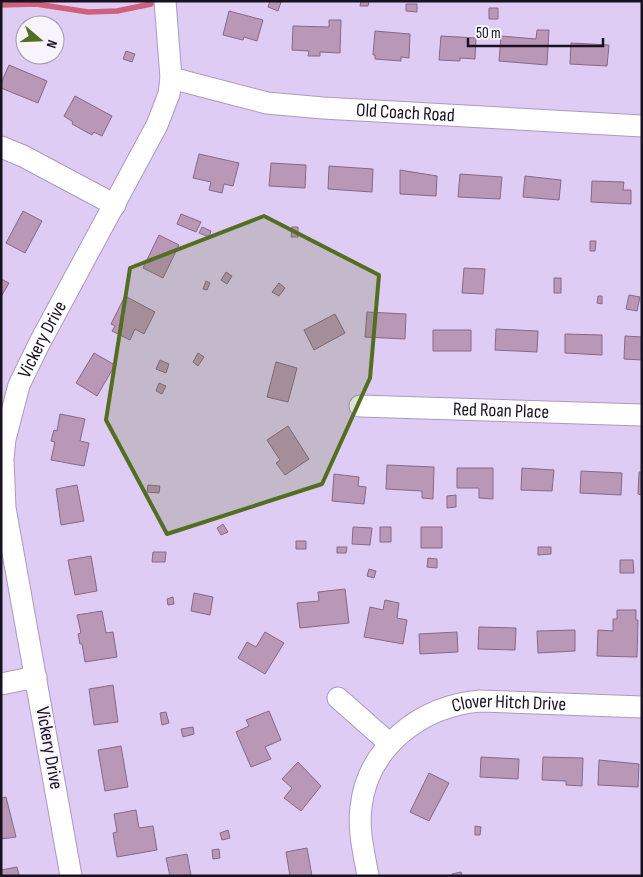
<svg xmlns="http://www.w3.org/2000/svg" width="643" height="877" viewBox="0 0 643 877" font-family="'Sofia Sans Condensed',sans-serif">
<rect width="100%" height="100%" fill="#dfccf5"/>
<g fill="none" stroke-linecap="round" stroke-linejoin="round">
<!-- stream -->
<path stroke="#cf617c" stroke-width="5.5" d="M1,5L36,4L88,12L117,11L151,4"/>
</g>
<!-- building -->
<path fill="#b897b7" stroke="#876887" d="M270,1L281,2L278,11L268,7Z
M361,1H369L368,6H360Z
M406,4H417V12L406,11Z
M489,8H498V19H489Z
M229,11L263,20L257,41L244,37L243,40L223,35Z
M329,20H341L340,53L320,52V56H308L309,51L292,50L293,26L329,27Z
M537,30H549L547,65L499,61L501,36L536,39Z
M375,31L410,34L409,58L401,57V61L375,59V55H373Z
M441,36L476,38L475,59L460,58V61L439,60Z
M571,43L609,45L607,66L570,64Z
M126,51L135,54L132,62L123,59Z
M9,65L47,81L38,103L1,88V83Z
M75,96L112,116L102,136L94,132L92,135L72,124L73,122L64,116Z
M199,154L239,163L233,186L224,184L222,193L209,190L211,182L193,178Z
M271,163L306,165L305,188L269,186Z
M329,166L373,169L372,192L328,189Z
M400,170L437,176L436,196L400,194Z
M460,174L502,177L500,199L458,197Z
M525,176L561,180L559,200L523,197Z
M592,181L624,182L623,190H631V204L591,202Z
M23,211L42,221L25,253L6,243Z
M181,214L201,222L196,232L177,224Z
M202,227L211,231L209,237L199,233Z
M292,227H298V237H291Z
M159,235L179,245L163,278L143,268Z
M590,241H596L595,251H590Z
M464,268L485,269L483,294L462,293Z
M226,272L232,276L227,284L221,280Z
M554,278H561V293H554Z
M1,279L9,283L1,297Z
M206,281L210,283L207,290L203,289Z
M279,283L285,288L279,296L272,292Z
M629,295L640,297L637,311L626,309Z
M125,296L155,312L144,334L135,329L130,340L112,331L115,326L111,324Z
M598,296H602V304L597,303Z
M367,312L406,314L405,339L365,337Z
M335,314L345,333L314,350L304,330Z
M496,329L538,331L537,352L495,350Z
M433,330H471V351H433Z
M565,334L602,335V355L565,353Z
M625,336L642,337V360L624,359Z
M94,353L115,365L97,396L76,383Z
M198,353L204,357L198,366L193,362Z
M160,360L169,364L166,373L156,369Z
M276,362L297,368L288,402L267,397Z
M159,383L166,386L162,394L156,391Z
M60,414L85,419L80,441L89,443L84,466L51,460L55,442L51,441L54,430L57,431Z
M288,426L309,459L285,475L276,463L280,460L267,440Z
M387,465L434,467L433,499L422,498V491L386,489Z
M457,468H493V499L479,498V488H457Z
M522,468L554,470L552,491L521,490Z
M581,471L622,473L621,495L580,493Z
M639,472H642V495L638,494Z
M334,474L359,477L358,486L366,487L364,504L332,501Z
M77,485L84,521L61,525L56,489Z
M148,485L160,486L159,493L147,492Z
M456,495V507L447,508V496Z
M223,524L228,532L221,535L217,528Z
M353,527L372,528L370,545L352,544Z
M380,527H391V542H380Z
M421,527H442V548H421Z
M296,541H306V549H296Z
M337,547H347L346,553H337Z
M538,547H551V554L538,555Z
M153,552H166L165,562H152Z
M91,556L97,591L75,595L68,560Z
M428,558L437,559V568L427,567Z
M620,560H633L634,573H620Z
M369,569L376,571L374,578L367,576Z
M345,589L349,623L300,628L297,603L319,601L318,592Z
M194,593L213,597L210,615L191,611Z
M173,597L174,604L168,605L167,599Z
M385,600L399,603L397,618L407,620L403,644L364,637L370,607L383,610Z
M617,610H636V620H638L637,657L597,656L598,630L613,631V619H617Z
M102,611L106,633L113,632L117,657L85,662L82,644H80L78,634L81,633L77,615Z
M479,627L516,628L515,650L478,649Z
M575,630V651L538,653L537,631Z
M265,632L284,643L265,674L238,658L247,642L256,647Z
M457,632L458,652L420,654L419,634Z
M113,685L118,722L94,725L89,689Z
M269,711L281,740L265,747L271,759L251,767L236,732L249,726L246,720Z
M166,712L169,723L162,725L160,713Z
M193,727L194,734L183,737L181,729Z
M121,746L128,787L105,791L98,750Z
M481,757L519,759L518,779L480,777Z
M543,757L583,758L582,786L566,785V781L542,780Z
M599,760L639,764L638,787L598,785Z
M298,762L321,786L301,811L284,798L292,788L282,779Z
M429,773L449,783L429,821L410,812Z
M6,797L16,837L1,839V798Z
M136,810L139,828L153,826L157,850L117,857L113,833L117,832L114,814Z
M475,826L481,827L480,835H475Z
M228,830L230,838L222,840L220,833Z
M307,848L312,876H290L286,852Z
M219,849L220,858L213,859L212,850Z
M187,854L191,875L170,876L166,858Z
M17,867L19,875L22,876H1V870Z
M461,872L462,876H453L452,874Z"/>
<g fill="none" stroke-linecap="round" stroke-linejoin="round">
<!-- street casing -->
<g stroke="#ac99c0" stroke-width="23">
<g id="street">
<path id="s1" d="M171,78L267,103L323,108L642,126"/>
<path d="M1,147L23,156L115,205"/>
<path id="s2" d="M360,406L642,415"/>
<path d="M1,684L36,677"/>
<path d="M338,698L390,744"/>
<path id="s3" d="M71,876L5,508L3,459L5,439L19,385L40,342L157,125L169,94L171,78L165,1"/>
<path id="s4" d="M368,876C364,853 358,831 361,807C368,746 422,706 480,701L642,707"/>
</g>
</g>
<!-- street -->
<use href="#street" stroke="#fff" stroke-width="21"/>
</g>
<!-- marked area -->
<path fill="#546e21" fill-opacity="0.2" stroke="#546e21" stroke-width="4" stroke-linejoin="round" d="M264,216L379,275L370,378L322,484L167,534L106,420L130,268Z"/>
<g text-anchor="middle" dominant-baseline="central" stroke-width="4" stroke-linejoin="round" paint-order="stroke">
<!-- street labels -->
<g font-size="19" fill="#181120" stroke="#f8f4fd">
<text stroke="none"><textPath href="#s1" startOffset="238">Old Coach Road</textPath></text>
<text stroke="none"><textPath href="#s3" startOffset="550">Vickery Drive</textPath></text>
<text stroke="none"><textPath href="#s2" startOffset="141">Red Roan Place</textPath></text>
<text stroke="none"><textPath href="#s4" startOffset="271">Clover Hitch Drive</textPath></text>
<text transform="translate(49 748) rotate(80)">Vickery Drive</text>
</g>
</g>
<!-- border -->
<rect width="643" height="877" fill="none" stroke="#181120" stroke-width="5"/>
<!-- north arrow -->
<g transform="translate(40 40) rotate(109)"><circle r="24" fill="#f8f4fd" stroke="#9e99a5"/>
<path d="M0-4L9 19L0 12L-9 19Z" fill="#546e21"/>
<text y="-8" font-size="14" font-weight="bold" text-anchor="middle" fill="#181120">N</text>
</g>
<!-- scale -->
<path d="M468 38v8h135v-8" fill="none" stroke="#181120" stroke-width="2.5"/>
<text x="476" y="38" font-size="15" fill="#181120" stroke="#f8f4fd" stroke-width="4" paint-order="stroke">50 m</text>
</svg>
